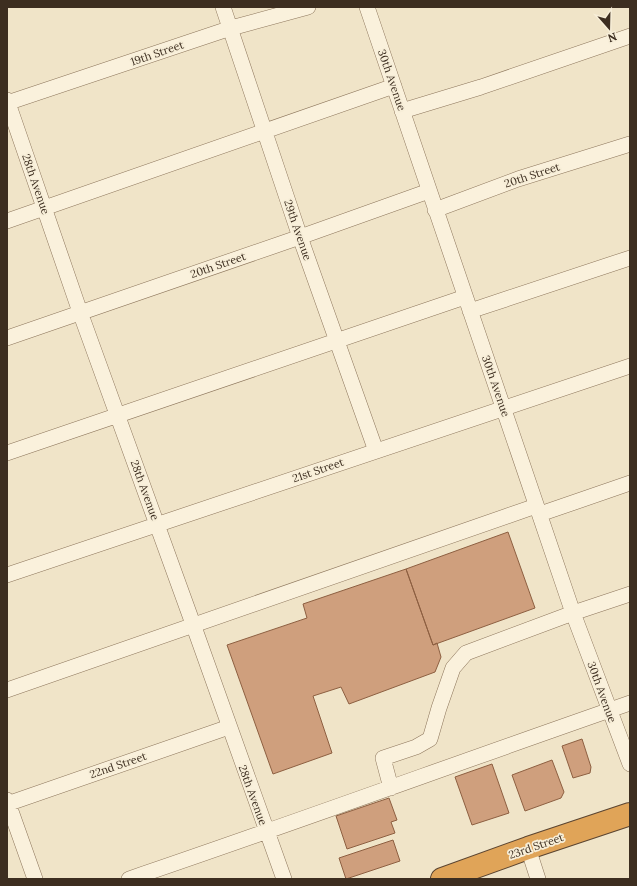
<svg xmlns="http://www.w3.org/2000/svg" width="637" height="886" viewBox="0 0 637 886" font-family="Lora,serif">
<rect width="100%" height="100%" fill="#f0e4c8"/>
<!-- building -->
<path fill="#cf9f7d" stroke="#8d5f41" d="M508,532L535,608L433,645L406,569Z
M406,569L433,645L437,643L441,657L435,672L349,704L341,687L313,696L332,753L273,774L227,645L307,618L303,604Z
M582,739L591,767L590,773L573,778L562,746Z
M552,760L564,792L561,798L525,811L512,775Z
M492,764L509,813L472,825L455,777Z
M389,798L397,820L391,822L395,833L347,849L336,816Z
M393,840L400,861L346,879L339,858Z"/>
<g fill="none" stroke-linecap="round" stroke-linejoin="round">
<!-- minor casing -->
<g stroke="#8d765c" stroke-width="16">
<path id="minor" d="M223,7L300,237L376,451
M367,7L573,613L630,764
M7,100L80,312L193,624L284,879
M7,103L231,28L308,7
M402,111L481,87L630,36
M435,210L518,179L630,144
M7,221L394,86
M470,311L630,258
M7,338L300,237L429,191
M7,453L465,297
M540,514L630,483
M7,575L630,366
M7,690L536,506
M391,788L383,758L416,747L430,739L439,708L453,668L466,653L573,613L630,594
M7,800L35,879
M7,804L229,727
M528,848L538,879
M129,879C297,822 463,761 630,703"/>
</g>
<!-- highway casing -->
<g stroke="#5b4430" stroke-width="24">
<path id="highway" d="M442,879L528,848L630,814"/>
</g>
<!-- minor -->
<use href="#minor" stroke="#faf1dc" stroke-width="15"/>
<!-- highway -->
<use href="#highway" stroke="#e0a458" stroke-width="22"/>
</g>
<g text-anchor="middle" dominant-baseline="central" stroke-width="3.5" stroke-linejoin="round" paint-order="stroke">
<!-- street labels -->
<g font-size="11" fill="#3d2e20" stroke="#f7eed8">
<text transform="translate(157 53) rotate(-19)">19th Street</text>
<text transform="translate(392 80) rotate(71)">30th Avenue</text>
<text transform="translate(532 175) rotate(-18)">20th Street</text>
<text transform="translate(36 184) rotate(71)">28th Avenue</text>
<text transform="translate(298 230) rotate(71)">29th Avenue</text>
<text transform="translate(218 265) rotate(-19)">20th Street</text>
<text transform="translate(496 386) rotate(71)">30th Avenue</text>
<text transform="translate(318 470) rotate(-19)">21st Street</text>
<text transform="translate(145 490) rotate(70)">28th Avenue</text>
<text transform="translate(602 692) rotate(70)">30th Avenue</text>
<text transform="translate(118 765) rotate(-19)">22nd Street</text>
<text transform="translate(253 795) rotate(70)">28th Avenue</text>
<text transform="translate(536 846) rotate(-19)">23rd Street</text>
</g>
</g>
<!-- border -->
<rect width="637" height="886" fill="none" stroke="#3d2e20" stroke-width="16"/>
<!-- north arrow -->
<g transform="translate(609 28) rotate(160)" stroke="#f7eed8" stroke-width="3" paint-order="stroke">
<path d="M0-3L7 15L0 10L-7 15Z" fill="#3d2e20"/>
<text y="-6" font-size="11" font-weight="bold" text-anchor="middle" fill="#3d2e20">N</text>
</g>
</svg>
